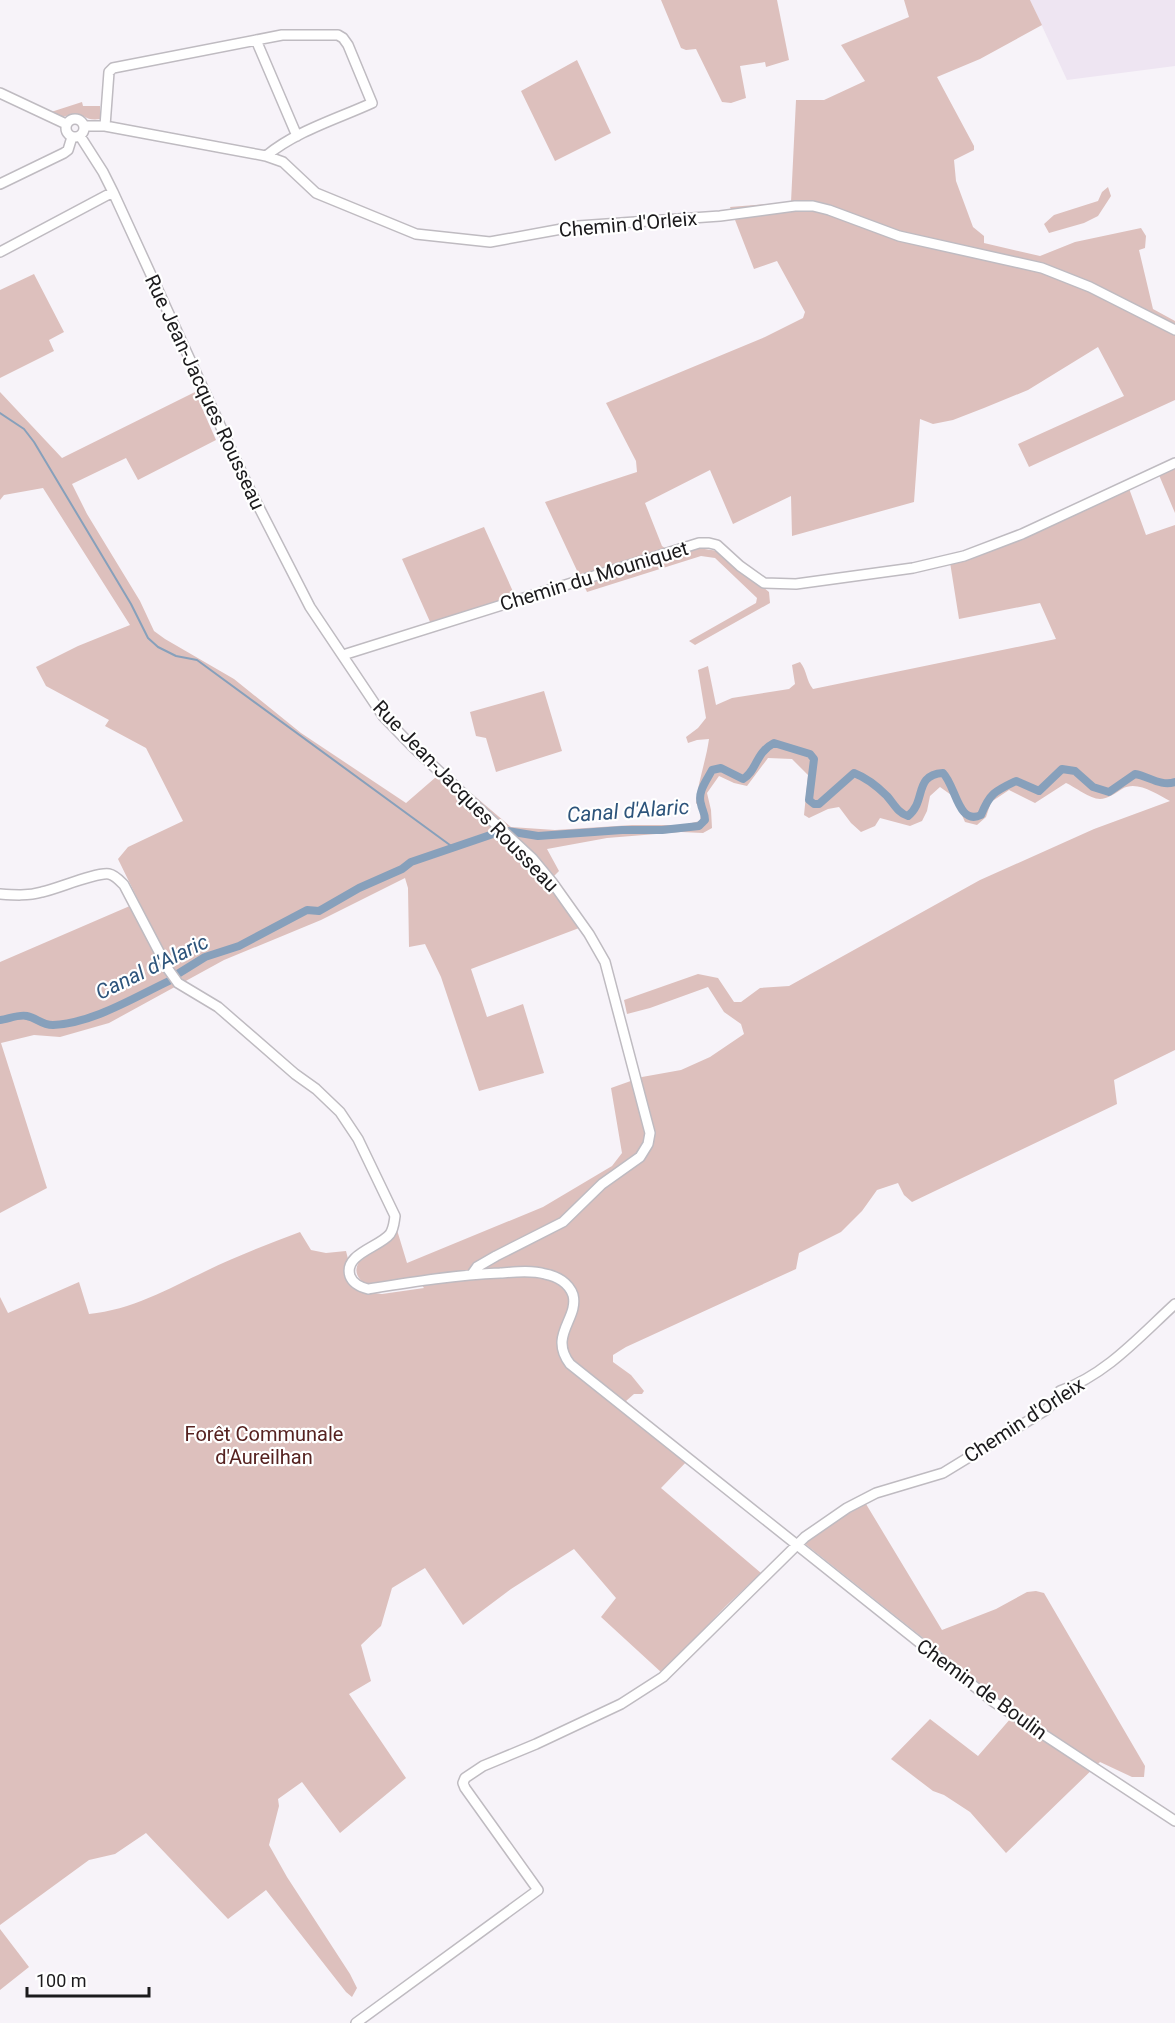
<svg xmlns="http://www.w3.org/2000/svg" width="1175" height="2023" viewBox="0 0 1175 2023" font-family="Roboto,sans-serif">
<rect width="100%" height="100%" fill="#f7f3f9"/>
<!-- built -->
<path fill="#eee5f2" d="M1030,0H1175V66L1067,80Z"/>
<!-- green -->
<path fill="#ddc0bd" d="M661,0H777L789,60L766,67L765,62L740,66L746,98L731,103L722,102L696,49L686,50L681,48Z
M904,0H1030L1042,25L980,59L937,77L974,146V150L954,160L956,181L973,227L984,236V243L1040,256L1075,242L1141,228L1146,236L1145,248L1139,250L1153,309L1175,321V400L1029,467L1018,444L1124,396L1098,347L1028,390L984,408L953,420L933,424L920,419L914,502L792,536L791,496L733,524L710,470L645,503L662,546L672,553L698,548L718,551L769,592L770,603L695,645L689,641L756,603L757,598L715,558L701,556L587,592L545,502L637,472L636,461L606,403L765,337L803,318L805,312L777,261L754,269L730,207L791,202L796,100H824L865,81L841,45L909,17Z
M577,60L611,133L555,161L521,91Z
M82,102L83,106H100V119C81,122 85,108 63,117L51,112Z
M1108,187L1111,196L1098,216L1084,223L1049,233L1044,224L1054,215L1098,201L1102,192Z
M34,274L64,332L49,340L54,351L0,378V290Z
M0,392L62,458L195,392L216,440L138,480L126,458L72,484L87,514L140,601L154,631L165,639L234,679L301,733L406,803L436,777L453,792L464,787L511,827L555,830L632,825H683L700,821L701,810L696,803C698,781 706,761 709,739L697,740L688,743L686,737L698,728L706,718L698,670L708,666L716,705L732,698L789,689L795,684L792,665L800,662C807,670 806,681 813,689L1056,639L1040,603L959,619L949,556L1001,540L1127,483L1146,535L1175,525V1050L1114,1080L1117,1104L912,1202L904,1195L898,1183L877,1190L862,1211L841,1232L799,1253L796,1269L626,1347L613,1355V1362L631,1375L644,1391L642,1394H634L626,1401L692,1456L661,1488L761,1573L726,1606L662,1673L601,1617L616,1598L574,1549L511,1589L463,1625L425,1568L392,1588L381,1626L361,1645L371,1681L349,1694L406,1778L340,1833L302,1782L278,1799L279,1806L269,1845L287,1877L350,1974L357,1988L352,1997L346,1992L266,1890L228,1919L146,1833L115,1854L89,1860L0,1925V1297L8,1313L79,1282L89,1314C131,1310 168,1289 206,1271C237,1256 268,1244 300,1232L311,1250L326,1253L346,1251L348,1259L346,1269L365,1292L382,1294L424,1288L418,1280L368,1286C358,1280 353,1272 359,1262L393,1236L397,1230L407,1263L543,1207L612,1166L622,1153L611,1088L642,1077L681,1070L710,1057L744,1034L741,1024L724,1012L708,987L650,1008L627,1014L624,1000L698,974L718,978L734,1002H741L760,988L789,986L980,880L1094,829L1170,801C1156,794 1137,780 1122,789C1116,793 1107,799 1100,799C1090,799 1075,787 1066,783L1035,803L1009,790L991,802L986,817L977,825L965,822L954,797L940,787L930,796L927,811L922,821L910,826L880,818L875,826L861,832L851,823L839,807L828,809L809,818L804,815L808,775L792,759L768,758L747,786L734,783L719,776L707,793L711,810L712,828L703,833L681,832L607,838L547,849L559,871L554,876L587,925L471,969L487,1017L523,1004L544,1073L479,1091L441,977L425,944L409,947L408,888L405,878L321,920L224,960L109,1023L60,1037L34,1035L1,1043L47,1188L0,1213V962L139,902L118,859L128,847L183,821L146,748L105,726L109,720L46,686L36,667L78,646L130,625L43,488L4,495L0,500Z
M1175,459V513L1156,468Z
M484,527L515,596L431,624L402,559Z
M544,691L562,751L496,772L486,738L476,736L470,712Z
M866,1504L942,1630L996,1609L1027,1592L1036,1591L1044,1593L1145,1766L1144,1777H1132L1100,1762L1006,1853L970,1812L944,1795L933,1791L891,1759L930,1719L978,1756L1011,1718L1002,1701L804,1543L830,1523Z
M0,1929L29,1967L0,1990Z"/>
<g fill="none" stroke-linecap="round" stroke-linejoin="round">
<!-- stream -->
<path stroke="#87a0bb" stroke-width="2" d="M0,413L24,429L34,442L131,604L148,638L158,647L176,656L197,660L454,848"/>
<!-- canal -->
<path stroke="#87a0bb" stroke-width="8" d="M0,1020C8,1019 19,1014 27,1016C37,1018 41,1025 53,1025C93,1023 133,998 169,981L176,975L205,957L239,946L307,910L319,911L359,888L402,869L411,862L499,832L507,831L538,836L622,830H662L699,826L705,820C705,813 702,810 701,804C697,792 707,780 712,770L721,768L743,779C757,771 755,753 774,743L810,754L814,759L809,800L814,804H819L854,773C867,778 877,786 887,796C894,804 898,813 908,816C927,801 913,775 943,773C956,786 958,826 981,815C990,793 995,791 1016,781L1039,791L1062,769L1075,771L1093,787L1109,792L1135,774C1148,776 1161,787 1175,782"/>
<!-- minor casing -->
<g stroke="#bfbbc1" stroke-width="12">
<path id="minor" d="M256,40L297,136
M0,93L66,124
M66 128a9 9 0 1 1 18 0a9 9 0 1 1-18 0Z
M84,126H105L266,156L283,162L316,193L416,234L490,242L578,226L720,216L795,206H813L829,210L899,236L1042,268L1090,287L1175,330
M105,126L109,72L113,68L282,35H338L343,38L348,45L372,103C337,119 296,131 266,156
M80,136L103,172L113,192L247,484L310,607L383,716L412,746L533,859L552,882L589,934L605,962L650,1133L648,1144L640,1157L602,1184L563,1222L496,1256L477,1267L472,1274
M0,184L64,153L68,150L72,137
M0,252L113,192
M343,655L699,543H709L717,545L740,566L764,583L796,584L913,568L964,556L1022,534L1175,463
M0,894C14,895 28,896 42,892C57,889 96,872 109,874C115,875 120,881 124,885L168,969L178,983L218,1007L295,1074L316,1089L340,1112L358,1139L395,1216C394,1222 394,1228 390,1234C380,1247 343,1254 350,1276C353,1284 360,1287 368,1289C412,1282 455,1275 500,1273C514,1272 532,1270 545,1274C557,1276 569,1283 573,1295C579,1319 548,1335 570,1364L994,1702L1175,1821
M356,2023L538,1890L465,1788L463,1783L465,1778L483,1766L536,1744L621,1704L663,1677L805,1537L847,1508L876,1493L943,1473L1046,1410L1056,1400L1060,1391C1106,1375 1140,1336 1175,1304"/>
</g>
<!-- minor -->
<use href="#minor" stroke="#fff" stroke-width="9"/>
</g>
<g text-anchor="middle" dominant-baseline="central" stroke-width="4.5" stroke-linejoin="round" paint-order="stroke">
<!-- street labels -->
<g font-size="20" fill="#1b1a1c" stroke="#fff">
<text transform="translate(628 224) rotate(-5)">Chemin d'Orleix</text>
<text transform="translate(205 392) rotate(65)">Rue Jean-Jacques Rousseau</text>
<text transform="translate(594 576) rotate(-17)">Chemin du Mouniquet</text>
<text transform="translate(466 796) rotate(46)">Rue Jean-Jacques Rousseau</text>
<text transform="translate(1024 1420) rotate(-33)">Chemin d'Orleix</text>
<text transform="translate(982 1689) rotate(36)">Chemin de Boulin</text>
</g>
<!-- park labels -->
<g font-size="20" fill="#562220" stroke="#fff">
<text x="264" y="1434">Forêt Communale<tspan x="264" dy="23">d'Aureilhan</tspan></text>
</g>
<!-- water labels -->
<g font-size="21" font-style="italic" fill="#2d547b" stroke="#fff">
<text transform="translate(628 811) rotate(-4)">Canal d'Alaric</text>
<text transform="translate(152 967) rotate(-26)">Canal d'Alaric</text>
</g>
</g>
<!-- scale -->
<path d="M27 1987v9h122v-9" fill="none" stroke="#1b1a1c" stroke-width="3"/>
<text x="36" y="1987" font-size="18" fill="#1b1a1c" stroke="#ffffff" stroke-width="4.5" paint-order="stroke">100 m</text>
</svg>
